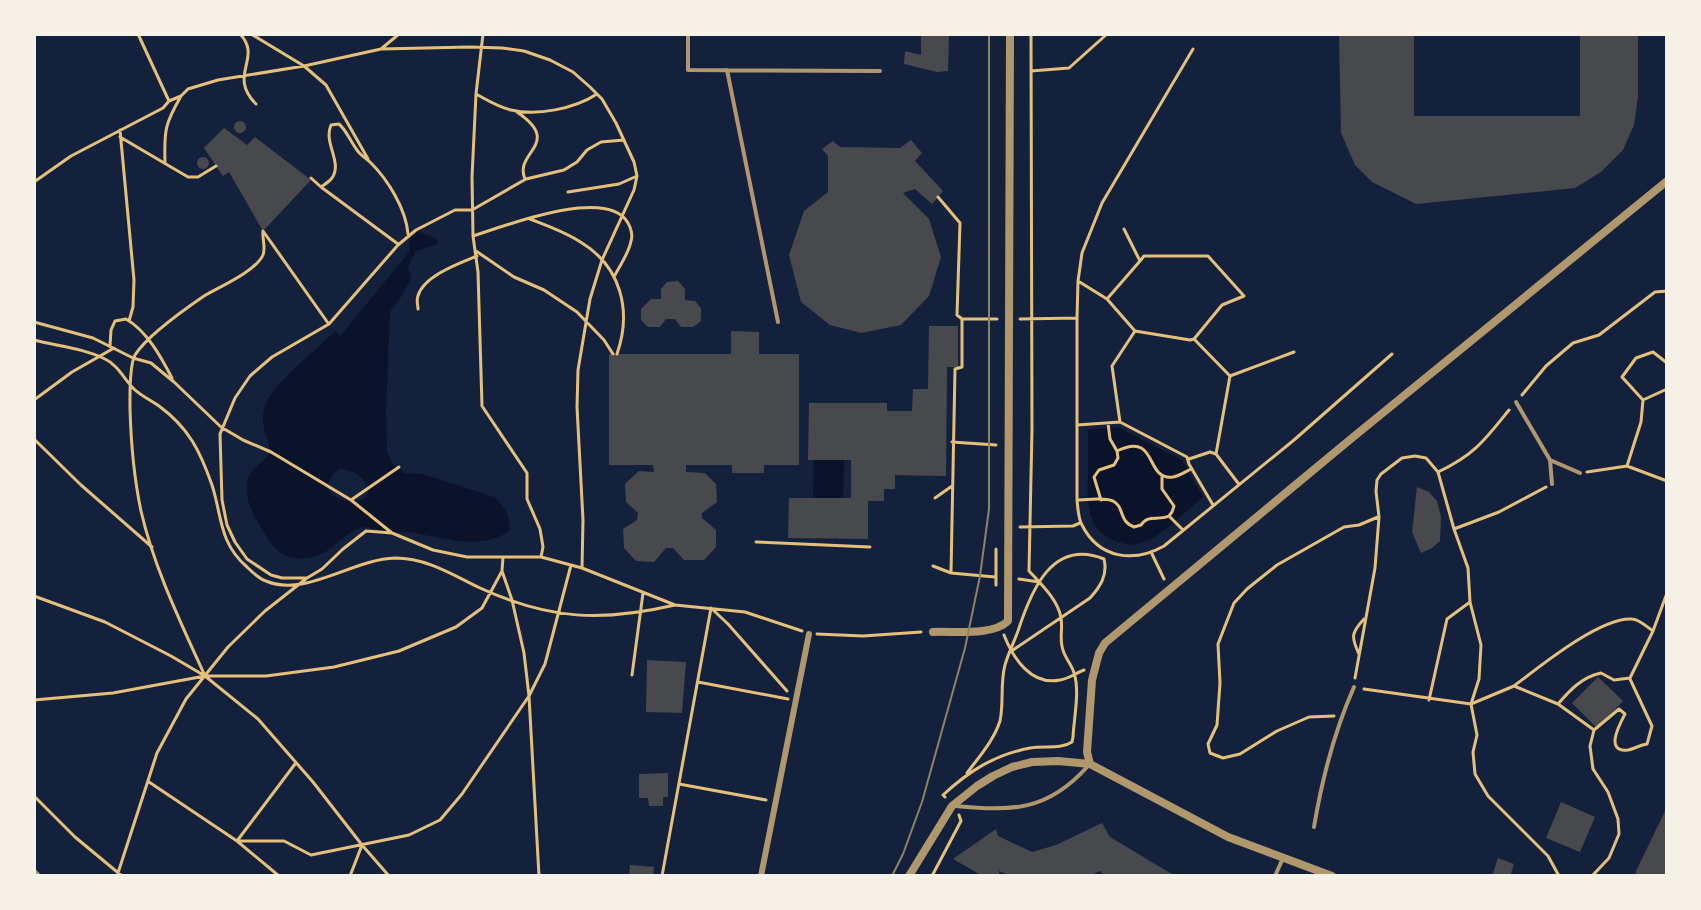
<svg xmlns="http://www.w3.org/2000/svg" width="1701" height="910" viewBox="0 0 1701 910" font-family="Cabin,sans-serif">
<rect width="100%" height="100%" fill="#14213d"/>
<!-- water -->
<path fill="#0b132b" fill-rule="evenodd" d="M417,231L437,239L438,244L416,251L408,267L411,278L401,297L390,312L386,409L387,451L392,463L405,473L423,474L494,497C505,507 511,516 509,531C479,552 441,537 408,532C402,531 396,533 390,532C379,531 370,525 360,528C348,532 339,542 330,549C323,554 315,557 307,558C278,562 270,542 257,521C248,505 240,484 254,469C260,462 266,460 271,452C268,439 260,424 264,409C269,386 317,350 335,331L340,336L410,251L409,239ZM340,469C354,471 361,474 368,486L367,497C354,505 336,501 327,489C330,479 331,473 340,469Z
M1118,427L1182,460L1203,497C1187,510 1167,531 1149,540C1139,545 1128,546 1118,542C1086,532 1087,502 1088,474C1088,459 1088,445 1088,430Z
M814,460H844L843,498H813Z"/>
<!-- building -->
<path fill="#48494c" d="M921,34H949L948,71L937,72L904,64L905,51L921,55Z
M1339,34H1414V116H1580V34H1638V96L1634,125L1623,150L1601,172L1575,188L1416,204L1372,182L1355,165L1341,133Z
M234 127a6 6 0 1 1 12 0a6 6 0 1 1-12 0Z
M224,128L247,145L255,137L311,180L263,231L229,172L223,176L204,148Z
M911,140L922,153L915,161L943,191L932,204L915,189L903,193L929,219L941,257L929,296L901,325L861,333L830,325L801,302L789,255L804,211L828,192V156L822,149L833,141L840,147L900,148Z
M197 163a6 6 0 1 1 12 0a6 6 0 1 1-12 0Z
M678,281L685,289V300L695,301L701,308V321L693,327H681L675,319H666L660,327H648L641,320V309L651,299H661V289L667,282Z
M929,326H958V367H947L946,476L895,475V489H884V501H868V539L788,538L789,498H851V460H808L809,403H887V411H912L913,389H928Z
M731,331L759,332V354H799V465H764V473H732V465H686V472L705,473L716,484L717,502L702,513V518L716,530V547L704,560H684L673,548H666L654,562L636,561L624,548L623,529L637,520L638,513L626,502L625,484L639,471L654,472L653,465H609V354H731Z
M1417,487L1429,492L1437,501L1441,517L1440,541L1432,548L1421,553L1412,532Z
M647,660L686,662L682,713L646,712Z
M1598,677L1623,701L1597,728L1572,703Z
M668,773V797H663V806H649L648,798H639V774Z
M1561,802L1595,817L1580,852L1546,838Z
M1667,807V872L1665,876H1642L1635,873Z
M1102,823L1110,837L1175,876H1105L1100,871L1089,876H1011L999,871V876H983L953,859L996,829L998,836L1032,852L1056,845Z
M1498,858L1514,864L1510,876H1492Z
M630,865L654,867L653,876H629Z"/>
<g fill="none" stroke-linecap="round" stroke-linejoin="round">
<!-- path -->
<path stroke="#e5c07b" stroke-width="3" d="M138,34L169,101
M240,34C263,58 227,75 256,104
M251,34L304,66L326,85L368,159
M483,34L476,94L472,177L473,236L478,272L482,406L527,473V499L540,529L543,547L541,557
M381,49L399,34
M1193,49L1102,203L1082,253L1078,281L1077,318V500C1078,508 1078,518 1082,525C1099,559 1134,563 1164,546L1294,440L1392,354
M1031,71L1069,68L1107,34
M476,94C487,100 498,107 511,110C537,116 574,109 597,94
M517,112C564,144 513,152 525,179
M120,130L134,280L133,307L129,321
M120,137L188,177H198L216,166
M165,163C164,130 165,124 181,96
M311,178L321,187C325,184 329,182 332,178C343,162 323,143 331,125L339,124C347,131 350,141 357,150C360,155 366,158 371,163C388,180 406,209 408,234
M34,182L71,156L163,108L169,101L181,96L188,89L218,80L304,66L381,49L470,47L502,48L524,51L550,60L573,72L590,87L602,99L616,123L634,162L637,176L634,190L602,260L590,299L578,370L577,407L583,520L582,568
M321,187L398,244
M568,192L619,184L637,176
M938,197L960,223L957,315L962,319V367L955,369L951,573
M530,219C548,226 566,232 582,243C621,267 632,311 617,354
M263,231L328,323
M473,236C505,226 607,186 628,223C631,228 633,236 631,241C629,253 620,265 615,275
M476,251L514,277L544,290L577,312L604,340L613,354
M1140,261L1144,256H1208L1244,296L1222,305L1194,339
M1078,281L1107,299L1135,331L1112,366L1120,422
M1107,299L1140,261L1124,229
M418,309C418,305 416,300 418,296C423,276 460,263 477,256
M962,319H997
M1020,319L1077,318
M34,322L93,338L133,358L151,363L174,382L221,427L243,440L271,452L351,500L392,533L433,550L467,557H541L582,568L675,605L745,612L802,631
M1135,331L1190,340L1194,339L1230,376L1216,454
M34,340C57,346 83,348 105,359C118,365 124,379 134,389C141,396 151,400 159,406C189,428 200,451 212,485C222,516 219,543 247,567C252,572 260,579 266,581C305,598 353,559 395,558C427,558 453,575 480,588C550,620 602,622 675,605
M110,346L111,330L115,321L126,319C147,331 161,357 172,378
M1230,376L1294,352
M1522,395L1546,366L1573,343L1599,335L1655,292L1667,291
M34,400L72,372L114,348
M1643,400L1622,377L1636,358L1653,352L1667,363
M1077,425L1120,422L1187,457L1189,464L1213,505
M34,439L81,485L152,547
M952,442L996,445
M1117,451C1159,431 1144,481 1173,477C1179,476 1185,472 1191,469
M1189,459L1210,452L1216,454L1238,483
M1627,466L1641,422L1643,400L1667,389
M1438,472L1454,529
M1587,472L1627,466L1667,481
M1162,476V489L1174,506L1172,512L1169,516
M935,498L952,486
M351,500L399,467
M1077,500C1087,500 1103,497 1113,501C1125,507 1118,521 1134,527L1141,525C1148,514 1158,521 1169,516L1183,530
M1101,500L1094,477L1099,470L1114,465L1118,458L1117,451L1110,439L1108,423
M1020,527L1073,526L1080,523
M392,533L366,531L343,549L322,569L307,578H282L271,575L247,559L235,542L227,525L222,500L220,434L235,398L250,376L272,357L329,324L398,245L416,230L455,210H472L526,179L564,170L577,162L587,150L601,142L624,140
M756,542L870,547
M1152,554L1164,579
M933,566L951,573L995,577
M502,571L512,600L524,653L529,696L539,876
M1019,579L1039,582
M996,585V549
M34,596L105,622L171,656L205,676L258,719L313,782L362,845L389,876
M1470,602L1468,568L1454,529L1499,512L1546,487
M711,608L728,624L787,691
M817,634L863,636L921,632
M1004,635C1013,658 1031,686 1060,680C1068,679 1076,673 1084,670
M1359,654C1351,637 1351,633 1364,619
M632,675L643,593
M205,676C181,623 154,568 141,511C134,478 131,443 130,409C130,396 129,366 135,355C147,336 185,309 204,296C219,287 256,271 263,255C266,247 262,239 263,231
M1355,678L1375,568L1379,517L1376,491L1377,480L1381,474L1402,458L1415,456L1426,458L1438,472C1474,455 1485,440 1509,410
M698,682L788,699
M1514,686C1539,667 1600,617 1632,619C1639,619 1647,627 1653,631
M1364,689L1471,704L1477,735L1473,752L1475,774L1488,796L1548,856L1559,876
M34,700L113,693L205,676H266L334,667L399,651L456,627L482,608L502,571L503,557
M1429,700L1447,619L1470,602L1481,645L1479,679L1471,704
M1471,704L1514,686L1558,704L1594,730L1590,746L1593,769L1608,792L1618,819L1619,834L1609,858L1592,876
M1558,704C1570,690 1582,677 1601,673L1614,680L1630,678L1653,631L1667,593
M1334,716L1309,717L1277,731L1240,754L1223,758L1210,753L1208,744L1217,725L1220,683L1218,644L1234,603L1247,589L1277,565L1344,527L1359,525L1378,517
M1594,730L1619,709L1625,714C1621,722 1603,753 1628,750C1634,749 1640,745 1647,744L1652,726L1630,679
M967,773C979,757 994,740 1000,721C1004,703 1000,683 1005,665C1008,654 1014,642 1018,631C1031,591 1052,538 1104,559C1108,575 1100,587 1090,598L1010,652
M149,782L237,841L279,876
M679,784L766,800
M34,796L75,837L122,876
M945,797L943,795C969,771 994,755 1030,748C1044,745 1060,750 1072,742L1073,737C1074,717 1080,691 1074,673C1072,665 1065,658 1063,650C1059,639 1063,629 1061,618C1058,600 1041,584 1029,571L1032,429L1031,34
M237,841H284L311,855L409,835L440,820L462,794L529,696L545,664L571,565
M237,841L295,764
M117,876L157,753L186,699L228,647L265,611L307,578
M350,876L362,845
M662,876L711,608
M932,876L961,821L959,815"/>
<!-- service -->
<path stroke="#b1986c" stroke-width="4" d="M688,34V70L880,71
M727,70L778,322
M1516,402L1550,460L1552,484
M1550,460L1580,473
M955,806C1012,811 1047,812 1088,766
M1314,827C1322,779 1334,732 1354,687
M1275,876L1283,858"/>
<!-- pedestrian -->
<path stroke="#b1986c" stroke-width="6" d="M761,876L809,634"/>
<!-- minor -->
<path stroke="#b1986c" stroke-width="8" d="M933,632C954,631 993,636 1008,621L1010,34
M1090,764L1087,752L1092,680L1099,653L1105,643L1352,438L1667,181
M909,876L952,806L977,786L993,776L1012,767L1032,762L1058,761L1090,764L1228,837L1332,876"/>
<!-- tertiary -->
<path stroke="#b1986c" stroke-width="9" d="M34,874L36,876"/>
<!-- tram -->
<path stroke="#918062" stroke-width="2" d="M892,876L903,854L922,802L965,648L980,576L989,509V34"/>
</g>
<!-- border -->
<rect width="1701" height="910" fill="none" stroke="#f6f1e7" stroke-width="72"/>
</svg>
